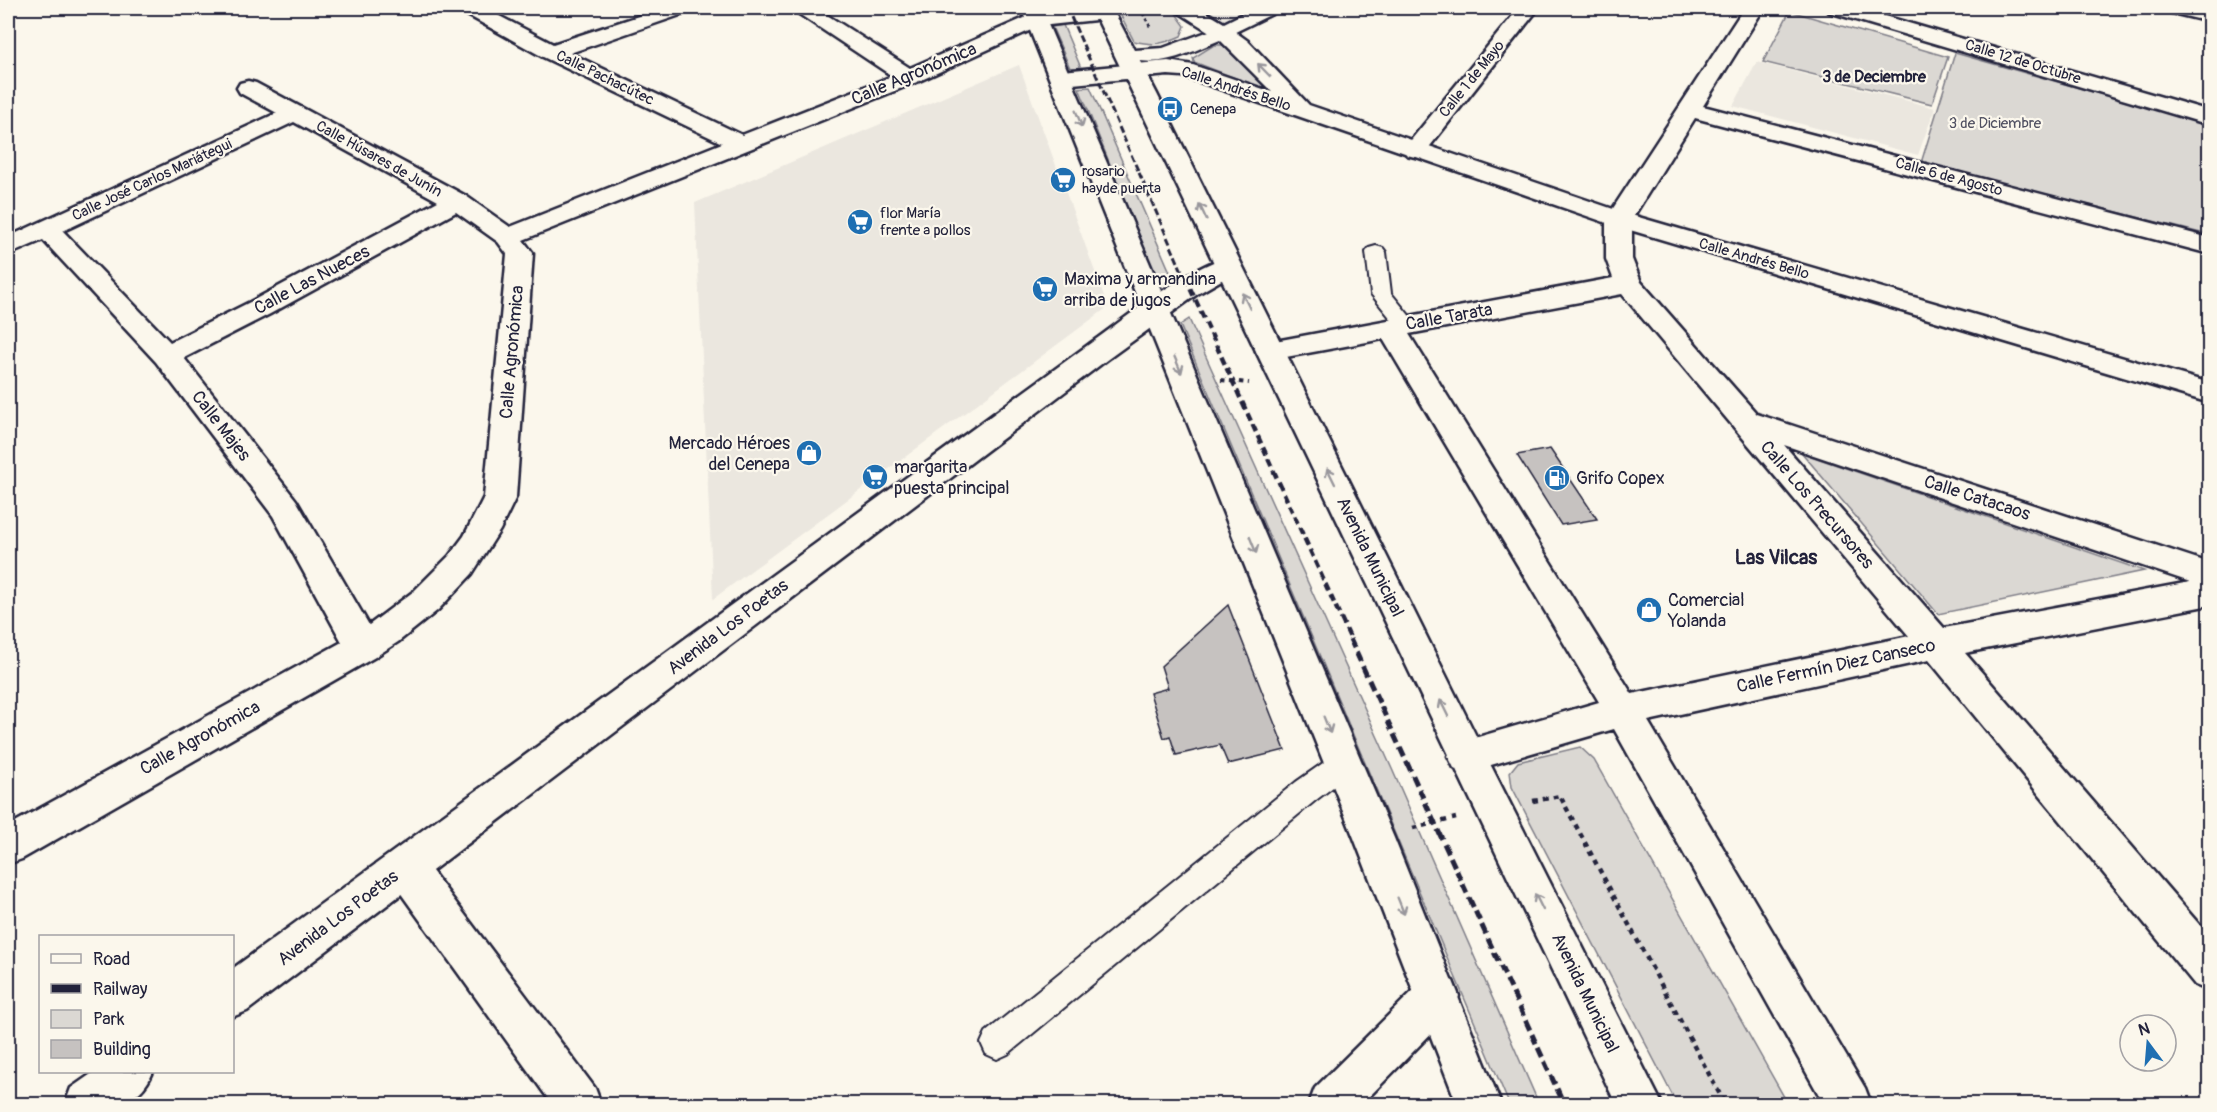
<svg xmlns="http://www.w3.org/2000/svg" width="2217" height="1112" viewBox="0 0 2217 1112" font-family="Pangolin,sans-serif">
<rect width="100%" height="100%" fill="#fbf7ec"/>
<filter id="ink" filterUnits="userSpaceOnUse"><feTurbulence type="fractalNoise" baseFrequency=".0167" numOctaves="2"/><feDisplacementMap in="SourceGraphic" scale="12" xChannelSelector="R" yChannelSelector="G"/><feConvolveMatrix kernelMatrix="1 2 1 2 8 2 1 2 1" color-interpolation-filters="sRGB"/></filter>
<g filter="url(#ink)">
<!-- built -->
<path fill="#ebe7df" d="M1203,8H1251L1226,21H1214Z
M1757,62L1935,108L1918,155L1733,106Z
M1019,65L1108,307L713,599L695,203Z"/>
<!-- green -->
<path fill="#dbd8d3" stroke="#7e7d87" stroke-width="1.5" d="M1117,8H1172L1185,26L1181,36C1163,44 1154,46 1134,41Z
M1790,11L1948,57L1932,104L1763,62Z
M1063,25L1081,68H1070L1052,27Z
M1214,45H1222L1230,48L1265,86L1261,88L1194,62L1193,58Z
M1955,53L2209,125V235L1921,163Z
M1090,87L1170,272L1157,280L1079,88Z
M1189,319L1392,769L1539,1104H1509L1180,325Z
M1802,453L2144,571L1938,614Z
M1580,747L1594,760L1788,1104H1677L1512,787L1510,772L1518,762Z"/>
<!-- building -->
<path fill="#c6c2c0" stroke="#22223b" stroke-width="1.5" d="M1550,449L1597,519L1561,525L1517,455Z
M1228,605L1285,750L1228,764L1220,745L1176,755L1170,736L1164,738L1150,693L1168,688L1161,666Z"/>
<g fill="none" stroke-linecap="round" stroke-linejoin="round">
<!-- service casing -->
<g stroke="#22223b" stroke-width="4">
<path id="service" d="M1376,246L1383,248L1386,252L1391,293L1417,325L1414,330L1407,332L1400,330L1371,294L1366,252L1369,248Z
M1343,752L1353,756L1357,764L1353,772L1316,800L1008,1054L997,1059L986,1054L981,1043L986,1032L1296,782L1333,756Z"/>
</g>
<!-- minor casing -->
<g stroke="#22223b" stroke-width="5">
<path id="minor" d="M459,8H484L553,44L663,8H692L689,12L570,53L742,135L892,76L796,12L793,8H816L910,68L1029,16L1098,8L1112,9L1115,13L1112,17L1105,19L1040,26L917,82L523,240L533,253L516,497L500,530L472,574L438,610L398,642L375,657L22,859L8,864V826L342,642L273,516L156,362L43,240L8,255V237L277,113L240,93L237,88L240,83L248,81L256,83L466,196L510,227L722,143L543,57L462,12ZM294,122L438,201L250,302L170,342L63,231ZM456,212L498,242L507,254L484,497L464,536L449,556L414,591L369,625L296,500L184,358L270,314Z
M1175,8H1199L1224,23L1254,8H1279L1276,12L1223,38L1216,36L1178,12Z
M1519,8H1539L1423,155L1415,157L1407,155L1403,150L1407,145Z
M1744,8H1764L1703,106L2210,238V254L1695,118L1632,219V259L1641,282L1757,414L2210,563V605L1965,653L2210,937V991L2195,985L1929,660L1648,721L1865,1088L1871,1104H1824L1614,729L1467,772L1454,768L1448,756L1454,744L1599,702L1383,339L1270,360L1260,358L1256,351L1260,344L1270,342L1613,278L1606,259V219ZM1622,294L1909,636L1632,694L1409,334ZM1784,445L2190,582L1944,628Z
M1826,8H1857L2210,111V125L1829,12Z
M2165,8L2210,10V22L2168,12Z
M406,849L420,855L595,1088L601,1104H552L392,881L386,868L392,855Z
M1438,975L1453,981L1459,996L1453,1011L1362,1104H1309L1315,1088L1423,981Z"/>
</g>
<!-- tertiary casing -->
<g stroke="#22223b" stroke-width="5">
<path id="tertiary" d="M1223,26L1230,28L1248,41L1309,105L1628,214L2210,383V403L1610,224L1182,76L1168,75L1062,85L1054,83L1051,78L1054,73L1062,71L1168,61L1193,65L1272,92L1220,40C1193,51 1165,67 1135,60L1132,55L1135,50L1163,48Z
M1228,257L1237,259L1241,265L1237,271L1199,293L1108,359L247,1011L232,1017V969L1088,345C1124,320 1187,267 1228,257Z
M94,1072H153C136,1112 103,1104 65,1104L71,1088Z"/>
</g>
<!-- secondary casing -->
<g stroke="#22223b" stroke-width="5">
<path id="secondary" d="M1021,8H1041L1394,838L1501,1104H1457L1354,838Z
M1092,8H1112L1157,94L1480,744L1662,1104H1616Z"/>
</g>
<!-- path-far2 -->
<path stroke="#22223b" stroke-width="3" stroke-dasharray="3 3" stroke-linecap="butt" d="M1140,8L1151,28"/>
<!-- path-far1 -->
<path stroke="#22223b" stroke-width="4" stroke-dasharray="4.5 4.5" stroke-linecap="butt" d="M1221,380L1249,383"/>
<!-- path -->
<path stroke="#22223b" stroke-width="4.5" stroke-dasharray="5 5" stroke-linecap="butt" d="M1533,801L1560,796L1725,1104
M1413,828L1456,818"/>
<!-- service -->
<use href="#service" fill="#fbf7ec" fill-rule="evenodd"/>
<!-- minor -->
<use href="#minor" fill="#fbf7ec" fill-rule="evenodd"/>
<!-- tertiary -->
<use href="#tertiary" fill="#fbf7ec" fill-rule="evenodd"/>
<!-- secondary -->
<use href="#secondary" fill="#fbf7ec" fill-rule="evenodd"/>
<!-- rail-far2 -->
<path stroke="#22223b" stroke-width="3" stroke-dasharray="7 3" stroke-linecap="butt" d="M1067,8L1185,278"/>
<!-- rail-far1 -->
<path stroke="#22223b" stroke-width="4.5" stroke-dasharray="8 4.5" stroke-linecap="butt" d="M1185,277L1351,640"/>
<!-- rail -->
<path stroke="#22223b" stroke-width="5" stroke-dasharray="10 5" stroke-linecap="butt" d="M1350,639L1564,1104"/>
</g>
<!-- one-way arrows -->
<defs><path id="oneway-shaft" d="M-6 0H5M1.5-3L5.5 0L1.5 3" fill="none" stroke-width="1.6" stroke-linecap="round" stroke-linejoin="round" transform="scale(1.5)"/></defs>
<g stroke="#99979c">
<use href="#oneway-shaft" transform="translate(1264 70) rotate(-134)"/>
<use href="#oneway-shaft" transform="translate(1079 119) rotate(68)"/>
<use href="#oneway-shaft" transform="translate(1203 212) rotate(-115)"/>
<use href="#oneway-shaft" transform="translate(1246 301) rotate(-116)"/>
<use href="#oneway-shaft" transform="translate(1178 365) rotate(67)"/>
<use href="#oneway-shaft" transform="translate(1331 476) rotate(-116)"/>
<use href="#oneway-shaft" transform="translate(1253 545) rotate(68)"/>
<use href="#oneway-shaft" transform="translate(1444 708) rotate(-116)"/>
<use href="#oneway-shaft" transform="translate(1327 725) rotate(68)"/>
<use href="#oneway-shaft" transform="translate(1539 902) rotate(-116)"/>
<use href="#oneway-shaft" transform="translate(1401 906) rotate(68)"/>
</g>
</g>
<!-- icons -->
<defs>
<g id="bus-disc" transform="scale(1.35)"><circle r="9.5" fill="#1f6fb2" stroke="#fbf7ec"/><path d="M-5-6H5V4H4V6H2V4H-2V6H-4V4H-5ZM-3.5-4V0h7V-4ZM-3.5 1.2v1.5H-2V1.2ZM2 1.2v1.5H3.5V1.2Z" fill="#fff"/></g>
<g id="supermarket-disc" transform="scale(1.35)"><circle r="9.5" fill="#1f6fb2" stroke="#fbf7ec"/><path d="M-6-5.5h2.5l.6 2H6L4.5 2H-2.5L-4.4-4H-6ZM-1.5 3.2a1.3 1.3 0 1 0 .1 0ZM3 3.2a1.3 1.3 0 1 0 .1 0Z" fill="#fff"/></g>
<g id="shop-disc" transform="scale(1.35)"><circle r="9.5" fill="#1f6fb2" stroke="#fbf7ec"/><path d="M-5-2.5h2.3a2.7 3.5 0 0 1 5.4 0H5L5.5 6h-11ZM-1.5-2.5h3a1.5 2.3 0 0 0-3 0Z" fill="#fff"/></g>
<g id="fuel-disc" transform="scale(1.35)"><circle r="9.5" fill="#1f6fb2" stroke="#fbf7ec"/><path d="M-5.5-6h7V0h2V4h1.3V-2.5L3-4.5l.8-.8L6-3V5H2.5V1h-1V6h-7ZM-4.2-4.7v3.2H.2V-4.7Z" fill="#fff"/></g>
</defs>
<g fill-rule="evenodd">
<use href="#bus-disc" x="1170" y="109"/>
<use href="#supermarket-disc" x="1063" y="180"/>
<use href="#supermarket-disc" x="860" y="222"/>
<use href="#supermarket-disc" x="1045" y="289"/>
<use href="#shop-disc" x="809" y="453"/>
<use href="#supermarket-disc" x="875" y="477"/>
<use href="#fuel-disc" x="1557" y="478"/>
<use href="#shop-disc" x="1649" y="610"/>
</g>
<g text-anchor="middle" dominant-baseline="central" stroke-width="4.5" stroke-linejoin="round" paint-order="stroke">
<!-- far-street labels -->
<g font-size="15" fill="#22223b" stroke="#fbf7ec">
<text transform="translate(2023 62) rotate(17)">Calle 12 de Octubre</text>
<text transform="translate(605 78) rotate(26)">Calle Pachacútec</text>
<text transform="translate(1472 79) rotate(-51)">Calle 1 de Mayo</text>
<text transform="translate(1236 89) rotate(18)">Calle Andrés Bello</text>
<text transform="translate(379 159) rotate(29)">Calle Húsares de Junín</text>
<text transform="translate(1949 177) rotate(15)">Calle 6 de Agosto</text>
<text transform="translate(152 180) rotate(-25)">Calle José Carlos Mariátegui</text>
<text transform="translate(1754 259) rotate(16)">Calle Andrés Bello</text>
</g>
<!-- far-poi labels -->
<g font-size="15" fill="#22223b" stroke="#fbf7ec" text-anchor="start">
<text x="1190" y="109">Cenepa</text>
<text x="1082" y="171">rosario<tspan x="1082" dy="17">hayde puerta</tspan></text>
<text x="880" y="213">flor María<tspan x="880" dy="17">frente a pollos</tspan></text>
</g>
<!-- far-park labels -->
<g font-size="15" fill="#505061" stroke="#fbf7ec">
<text x="1995" y="123">3 de Diciembre</text>
</g>
<!-- far-neighbourhood labels -->
<g font-size="16" font-weight="bold" fill="#22223b" stroke="#fbf7ec">
<text x="1874" y="77">3 de Deciembre</text>
</g>
<!-- street labels -->
<g font-size="18" fill="#22223b" stroke="#fbf7ec">
<text transform="translate(914 74) rotate(-23)">Calle Agronómica</text>
<text transform="translate(312 280) rotate(-28)">Calle Las Nueces</text>
<text transform="translate(1449 317) rotate(-10)">Calle Tarata</text>
<text transform="translate(512 352) rotate(-85)">Calle Agronómica</text>
<text transform="translate(221 426) rotate(52)">Calle Majes</text>
<text transform="translate(1977 498) rotate(18)">Calle Catacaos</text>
<text transform="translate(1817 505) rotate(49)">Calle Los Precursores</text>
<text transform="translate(1370 557) rotate(64)">Avenida Municipal</text>
<text transform="translate(728 627) rotate(-37)">Avenida Los Poetas</text>
<text transform="translate(1836 666) rotate(-12)">Calle Fermín Diez Canseco</text>
<text transform="translate(200 738) rotate(-29)">Calle Agronómica</text>
<text transform="translate(338 918) rotate(-37)">Avenida Los Poetas</text>
<text transform="translate(1585 993) rotate(64)">Avenida Municipal</text>
</g>
<!-- poi labels -->
<g font-size="18" fill="#22223b" stroke="#fbf7ec" text-anchor="start">
<text x="1064" y="279">Maxima y armandina<tspan x="1064" dy="21">arriba de jugos</tspan></text>
<text x="790" y="443" text-anchor="end">Mercado Héroes<tspan x="790" dy="21">del Cenepa</tspan></text>
<text x="894" y="467">margarita<tspan x="894" dy="21">puesta principal</tspan></text>
<text x="1576" y="478">Grifo Copex</text>
<text x="1668" y="600">Comercial<tspan x="1668" dy="21">Yolanda</tspan></text>
</g>
<!-- neighbourhood labels -->
<g font-size="20" font-weight="bold" fill="#22223b" stroke="#fbf7ec">
<text x="1776" y="557">Las Vilcas</text>
</g>
</g>
<!-- margin -->
<rect width="2217" height="1112" fill="none" stroke="#fbf7ec" stroke-width="30"/>
<rect x="15" y="15" width="2187" height="1082" fill="none" stroke="#22223b" stroke-width="2" filter="url(#ink)"/>
<!-- legend -->
<rect x="39" y="935" width="195" height="138" fill="#fbf7ec" stroke="#a4a2a5" stroke-width="1.5"/>
<rect x="51" y="954" width="30" height="9" fill="#fbf7ec" stroke="#a4a2a5" stroke-width="1.5"/>
<text x="93" y="965" font-size="18" fill="#22223b">Road</text>
<rect x="51" y="984" width="30" height="9" fill="#22223b" stroke="#a4a2a5" stroke-width="1.5"/>
<text x="93" y="995" font-size="18" fill="#22223b">Railway</text>
<rect x="51" y="1010" width="30" height="18" fill="#dbd8d3" stroke="#a4a2a5" stroke-width="1.5"/>
<text x="93" y="1025" font-size="18" fill="#22223b">Park</text>
<rect x="51" y="1040" width="30" height="18" fill="#c6c2c0" stroke="#a4a2a5" stroke-width="1.5"/>
<text x="93" y="1055" font-size="18" fill="#22223b">Building</text>
<!-- north arrow -->
<g transform="translate(2148 1043) rotate(344)"><circle r="28" fill="#fbf7ec" stroke="#a4a2a5" stroke-width="1.5"/>
<path d="M0-4.5L10 22L0 15L-10 22Z" fill="#1f6fb2"/>
<text y="-9" font-size="16" font-weight="bold" text-anchor="middle" fill="#22223b">N</text>
</g>
</svg>
